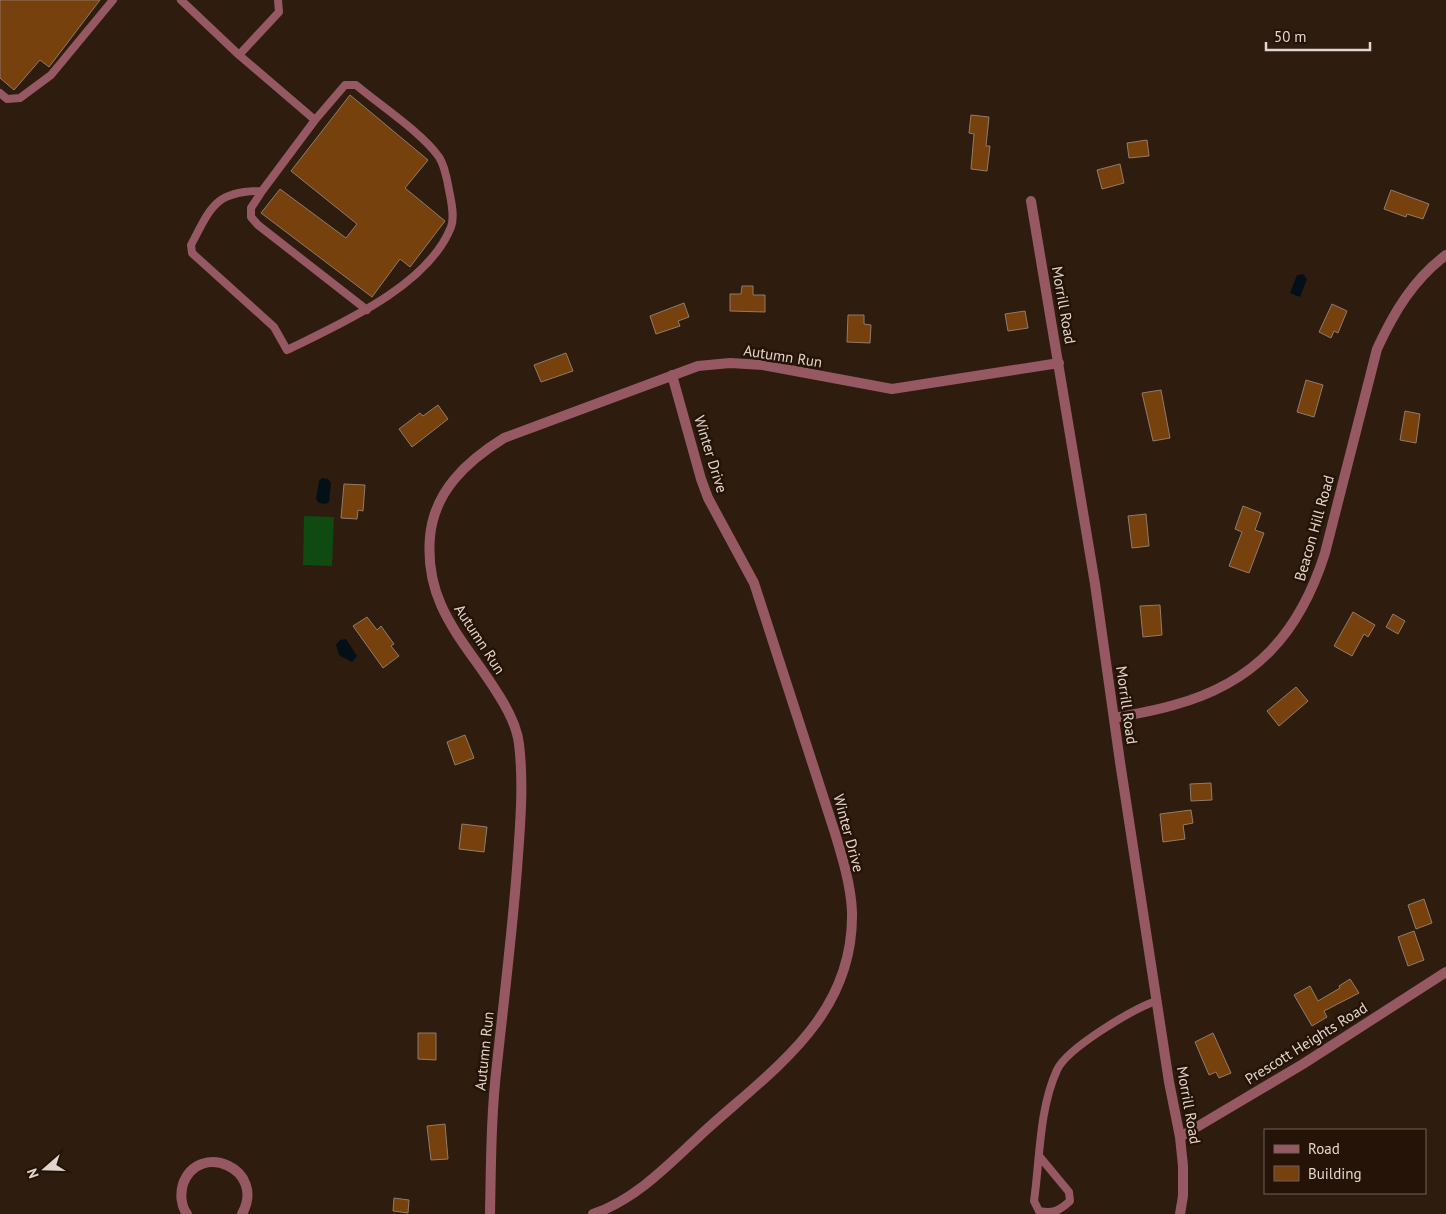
<svg xmlns="http://www.w3.org/2000/svg" width="1446" height="1214" viewBox="0 0 1446 1214" font-family="'PT Sans',sans-serif">
<rect width="100%" height="100%" fill="#2e1d0f"/>
<!-- green -->
<path fill="#0f4b11" d="M304,516L334,517L332,566L303,565Z"/>
<!-- water -->
<path fill="#041017" d="M1303,274L1307,279L1300,297L1290,293L1297,275Z
M322,478L328,479L331,483L329,502L326,504L319,503L316,499L319,481Z
M346,639L357,656L352,662L339,655L336,645L340,640Z"/>
<!-- building -->
<path fill="#76410c" stroke="#907b6b" d="M0,0H100L49,67L40,60L14,90L0,78Z
M350,95L428,160L405,188L445,221L410,267L400,259L372,297L261,213L280,189L346,238L357,224L291,171Z
M971,115L989,117L986,146H990L987,171L971,169L974,134L969,133Z
M1147,140L1149,156L1129,158L1127,143Z
M1120,164L1124,183L1102,189L1097,170Z
M1391,190L1429,204L1423,219L1407,214L1406,217L1384,209Z
M742,286H753V295H765V312L730,311V294H741Z
M684,303L689,317L678,321L680,326L656,334L650,316Z
M1332,304L1347,311L1338,333L1334,331L1331,338L1319,332Z
M1025,311L1028,328L1008,331L1005,314Z
M848,315H864V324L871,325L870,343L847,342Z
M566,353L573,371L541,382L534,365Z
M1306,380L1323,385L1314,417L1297,412Z
M1161,390L1170,438L1153,441L1142,393Z
M438,405L448,419L412,447L399,429L420,413L423,416Z
M1405,411L1420,414L1416,443L1400,440Z
M344,484L365,485L363,511L358,510L357,519L341,518Z
M1243,506L1261,513L1255,530L1264,533L1249,573L1229,566L1242,532L1235,529Z
M1146,514L1149,546L1132,548L1128,516Z
M1160,605L1162,635L1143,637L1140,606Z
M1353,612L1375,625L1368,637L1364,634L1352,656L1334,646Z
M1393,614L1405,621L1398,634L1386,627Z
M367,617L377,630L381,626L394,644L391,646L399,656L383,668L353,626Z
M1296,687L1308,701L1279,726L1267,711Z
M465,735L474,758L455,765L447,742Z
M1211,783L1212,800L1191,801L1190,784Z
M1191,810L1193,823L1183,825L1185,839L1163,842L1160,814Z
M462,824L487,827L484,852L459,849Z
M1424,899L1432,923L1416,929L1408,905Z
M1414,931L1424,960L1408,966L1398,937Z
M1350,979L1359,993L1324,1011L1327,1017L1312,1026L1294,995L1310,986L1318,1001L1340,988L1339,986Z
M418,1033H436V1060L418,1059Z
M1213,1033L1231,1073L1219,1078L1216,1072L1209,1075L1195,1042Z
M445,1124L448,1159L431,1160L427,1126Z
M394,1198L409,1200L408,1213L393,1211Z"/>
<g fill="none" stroke-linecap="round" stroke-linejoin="round">
<!-- service -->
<path stroke="#965963" stroke-width="8" d="M181,0L239,55L315,120
M239,55L279,12L278,0
M345,85H356C381,106 421,132 439,157C445,166 447,179 449,190C451,200 455,217 451,227C428,286 340,324 287,350L274,327L192,253L191,245C211,207 215,191 262,191L315,120Z
M0,93L7,99L20,98L51,75L113,0
M262,191L251,208V217L258,225L367,310
M1040,1157L1069,1192L1070,1201C1059,1211 1053,1214 1039,1211L1034,1201C1040,1159 1039,1109 1057,1070C1067,1048 1133,1009 1156,1001"/>
<!-- minor -->
<path stroke="#965963" stroke-width="10" d="M1031,201L1095,584L1120,762L1169,1082L1180,1137L1183,1166V1196L1180,1214
M1114,718C1134,714 1154,711 1174,705C1256,683 1300,632 1325,553L1377,349C1394,312 1413,280 1446,255
M1180,1137L1303,1064L1446,972
M187,1214C181,1206 180,1194 183,1184C199,1140 267,1169 242,1214
M490,1214C491,1164 491,1114 497,1064C504,999 512,934 517,869C520,827 524,785 519,744C517,726 507,708 498,694C465,641 424,606 430,537C434,491 467,461 504,438L698,366L730,363L763,365L892,389L1059,363
M593,1214C638,1199 673,1160 707,1129C776,1067 854,1015 852,912C851,885 842,856 834,830L754,583L708,498L701,479L672,375"/>
</g>
<g text-anchor="middle" dominant-baseline="central" stroke-width="5" stroke-linejoin="round" paint-order="stroke">
<!-- street labels -->
<g font-size="15" fill="#e2d5cd" stroke="#241306">
<text transform="translate(1064 305) rotate(80)">Morrill Road</text>
<text transform="translate(783 356) rotate(9)">Autumn Run</text>
<text transform="translate(711 454) rotate(73)">Winter Drive</text>
<text transform="translate(1314 528) rotate(-74)">Beacon Hill Road</text>
<text transform="translate(480 639) rotate(57)">Autumn Run</text>
<text transform="translate(1127 705) rotate(82)">Morrill Road</text>
<text transform="translate(849 833) rotate(75)">Winter Drive</text>
<text transform="translate(1306 1043) rotate(-32)">Prescott Heights Road</text>
<text transform="translate(484 1051) rotate(-84)">Autumn Run</text>
<text transform="translate(1189 1105) rotate(80)">Morrill Road</text>
</g>
</g>
<!-- legend -->
<rect x="1264" y="1129" width="162" height="65" fill="#241306" stroke="#706156"/>
<rect x="1274" y="1145" width="25" height="8" fill="#965963" stroke="#706156"/>
<text x="1308" y="1154" font-size="15" fill="#e2d5cd">Road</text>
<rect x="1274" y="1166" width="25" height="15" fill="#76410c" stroke="#706156"/>
<text x="1308" y="1179" font-size="15" fill="#e2d5cd">Building</text>
<!-- north arrow -->
<g transform="translate(45 1169) rotate(250)" stroke="#241306" stroke-width="4" paint-order="stroke">
<path d="M0-4L9 19L0 12L-9 19Z" fill="#e2d5cd"/>
<text y="-8" font-size="14" font-weight="bold" text-anchor="middle" fill="#e2d5cd">N</text>
</g>
<!-- scale -->
<path d="M1266 42v8h104v-8" fill="none" stroke="#e2d5cd" stroke-width="2.5"/>
<text x="1274" y="42" font-size="15" fill="#e2d5cd" stroke="#241306" stroke-width="4" paint-order="stroke">50 m</text>
</svg>
